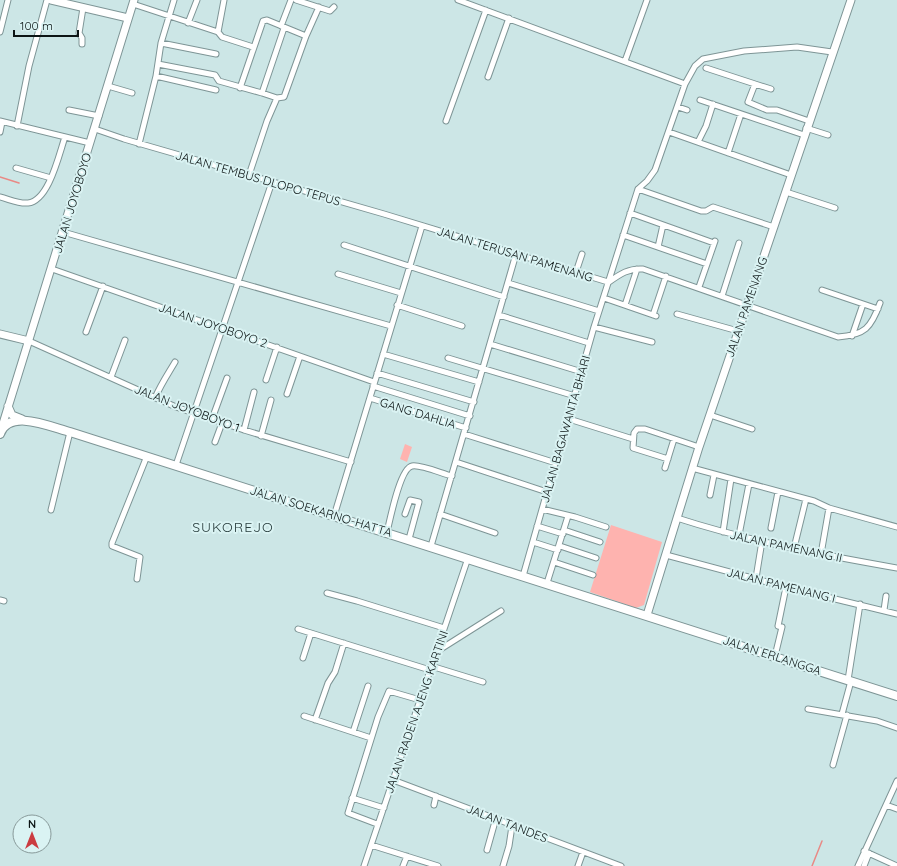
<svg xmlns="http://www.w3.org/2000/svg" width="897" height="866" viewBox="0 0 897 866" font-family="Quicksand,sans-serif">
<rect width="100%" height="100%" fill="#cce6e6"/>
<!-- green -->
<path fill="#feb3af" d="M405,444L412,447L407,462L400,459Z
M611,525L662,542L644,605L636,608L590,592Z"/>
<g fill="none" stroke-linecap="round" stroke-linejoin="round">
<!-- stream -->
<path stroke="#e98985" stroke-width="1.5" d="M0,177L19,183
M812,866L822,841"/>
<!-- street casing -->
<g stroke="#7e9596" stroke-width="7">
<path id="street" d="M296,0L330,11L334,7
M458,0L685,84
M133,4L218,32L222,37L253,47
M188,23L197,0
M281,26L291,0
M0,32L8,0
M218,32L224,0
M161,43L216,54
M82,44V38L79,33L83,8
M625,61L647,0
M158,64L215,75L219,81L262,93L284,28
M706,68L755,84
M156,76L216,90
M488,77L509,18
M108,86L132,93
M240,88L263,21L267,20L306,36
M771,89L755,84L748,102L767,110H777L809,121
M262,93L277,98
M700,100L804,135
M678,107L687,110
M69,110L99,116
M0,121L90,143
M446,121L486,10
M17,126L29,66L47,0
M806,128L828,135
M95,129L124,139L384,214L608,282
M0,132L2,122
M669,132L791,175
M698,142L706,126L713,104
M139,144L156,76L161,43L174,0
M728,153L741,114
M16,168L51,178
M249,175L267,121L277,98L284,97L306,36L319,7
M638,189L647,181L655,170L685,84L695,66L703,59L744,51L797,47L832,52
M638,189L701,211H706L713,207L774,227
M786,192L835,208
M0,197C9,199 18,204 28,203C49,201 59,154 65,137
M630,213L714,243
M63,232L391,326
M623,235L707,264
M344,245L504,297
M658,247L663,225
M52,269L374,382
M576,272L582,254
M338,274L401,293
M609,282C620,274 629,268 643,269L838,337C865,335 871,328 880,303
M508,283L599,311
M699,287L715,241
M822,290L878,309
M722,296L739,243
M604,298L656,316
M397,305L462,326
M625,305L637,269
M677,314L738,331
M499,315L589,343
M653,315L666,276
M594,327L652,342
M86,332L103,286
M852,336L863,304
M29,341L176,407L244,430L351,462
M490,344L582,372
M383,354L479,382
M448,358L575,396
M377,373L474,402
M111,377L125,340
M266,380L277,347
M373,386L470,416
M287,394L300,356
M155,398C161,384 168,374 175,362
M370,398L466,428
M710,415L752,429
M212,419L227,378
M569,419L633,439
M244,430L254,392
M464,434L556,463
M261,436L271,400
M215,442L222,423
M668,459L633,448L634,433L637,429H645L699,447
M456,462L547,492
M176,465L272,182
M665,468L674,439
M692,468L814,501L829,508L897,527
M710,495L714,475
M542,509L575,517L606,527
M51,510L70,432
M405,514L410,500L419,502L409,539
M440,514L495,533
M334,516L422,226
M677,518C748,541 823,555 897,568
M537,526L563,534
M771,528L778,492
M564,530L600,542
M387,532C390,520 400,468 412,466C420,464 443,474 452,476
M723,532L731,479
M739,535L749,484
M533,542L558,550
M431,546L516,254
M560,546L596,558
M794,548L806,499
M821,554L829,508
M666,555L786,587L897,614
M554,562L593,575
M523,576L594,327L638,189
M756,578L762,541
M137,579L140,557L112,546V543L147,456
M547,583L568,516
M327,593L357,601L444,628
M0,600L4,601
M884,610L886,596
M298,629L430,670
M436,652L501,611
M775,656L782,627L778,626L786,587
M303,658L311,633
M431,666L483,682
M848,680L860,604
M808,709L877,721L897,728
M842,714L851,681
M304,716L371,738
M315,720L328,683L335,672L344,643
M353,732L368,686
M833,765L847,715
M393,780L621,866
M352,798L384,808
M434,805L436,796
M886,805L897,809
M377,824L348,813L378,717L389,691L420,700
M371,845L438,866
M487,850L496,818
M864,851L897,866
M364,866L468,558
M403,866L407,856
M503,866L509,846L512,826
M578,866L583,852
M858,866L897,781
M864,866L869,853"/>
</g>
<!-- secondary casing -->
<g stroke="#7e9596" stroke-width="9">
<path id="secondary" d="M51,0L128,18
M0,334L29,341
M8,406L12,415L22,419
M1,430L134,0
M647,615L699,447L851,0"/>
</g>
<!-- primary casing -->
<g stroke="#7e9596" stroke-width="10">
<path id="primary" d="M0,434C9,408 51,427 70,432L897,696"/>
</g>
<!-- street -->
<use href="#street" stroke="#fff" stroke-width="5"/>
<!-- secondary -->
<use href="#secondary" stroke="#fff" stroke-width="7"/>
<!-- primary -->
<use href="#primary" stroke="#fff" stroke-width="8"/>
</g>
<g text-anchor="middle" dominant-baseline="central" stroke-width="4" stroke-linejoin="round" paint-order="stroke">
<!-- street labels -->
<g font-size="12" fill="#0c1515" stroke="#daf3f3">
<text transform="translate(258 178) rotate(16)">JALAN TEMBUS DLOPO TEPUS</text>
<text transform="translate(72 203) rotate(-73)">JALAN JOYOBOYO</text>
<text transform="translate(515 254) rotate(17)">JALAN TERUSAN PAMENANG</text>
<text transform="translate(746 307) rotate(-71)">JALAN PAMENANG</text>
<text transform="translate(213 325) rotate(19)">JALAN JOYOBOYO 2</text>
<text transform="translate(187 408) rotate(21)">JALAN JOYOBOYO 1</text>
<text transform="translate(418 413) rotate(17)">GANG DAHLIA</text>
<text transform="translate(565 429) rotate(-74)">JALAN BAGAWANTA BHARI</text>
<text transform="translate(321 511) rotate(17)">JALAN SOEKARNO-HATTA</text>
<text transform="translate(786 546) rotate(12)">JALAN PAMENANG II</text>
<text transform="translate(781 585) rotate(14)">JALAN PAMENANG I</text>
<text transform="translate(772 655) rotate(18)">JALAN ERLANGGA</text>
<text transform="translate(416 712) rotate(-71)">JALAN RADEN AJENG KARTINI</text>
<text transform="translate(507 823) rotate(21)">JALAN TANDES</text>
</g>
<!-- quarter labels -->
<g font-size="14" letter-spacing="1" fill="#293e3e" stroke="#daf3f3">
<text x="233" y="527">SUKOREJO</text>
</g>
</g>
<!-- north arrow -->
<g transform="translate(32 834)"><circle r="19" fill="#daf3f3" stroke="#889a9a"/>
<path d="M0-3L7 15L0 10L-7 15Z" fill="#cb3c41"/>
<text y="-6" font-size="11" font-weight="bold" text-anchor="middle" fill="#0c1515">N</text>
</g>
<!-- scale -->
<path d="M14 30v6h64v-6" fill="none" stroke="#0c1515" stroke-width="2"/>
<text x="20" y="30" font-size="12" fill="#0c1515" stroke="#daf3f3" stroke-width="3" paint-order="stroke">100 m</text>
</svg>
